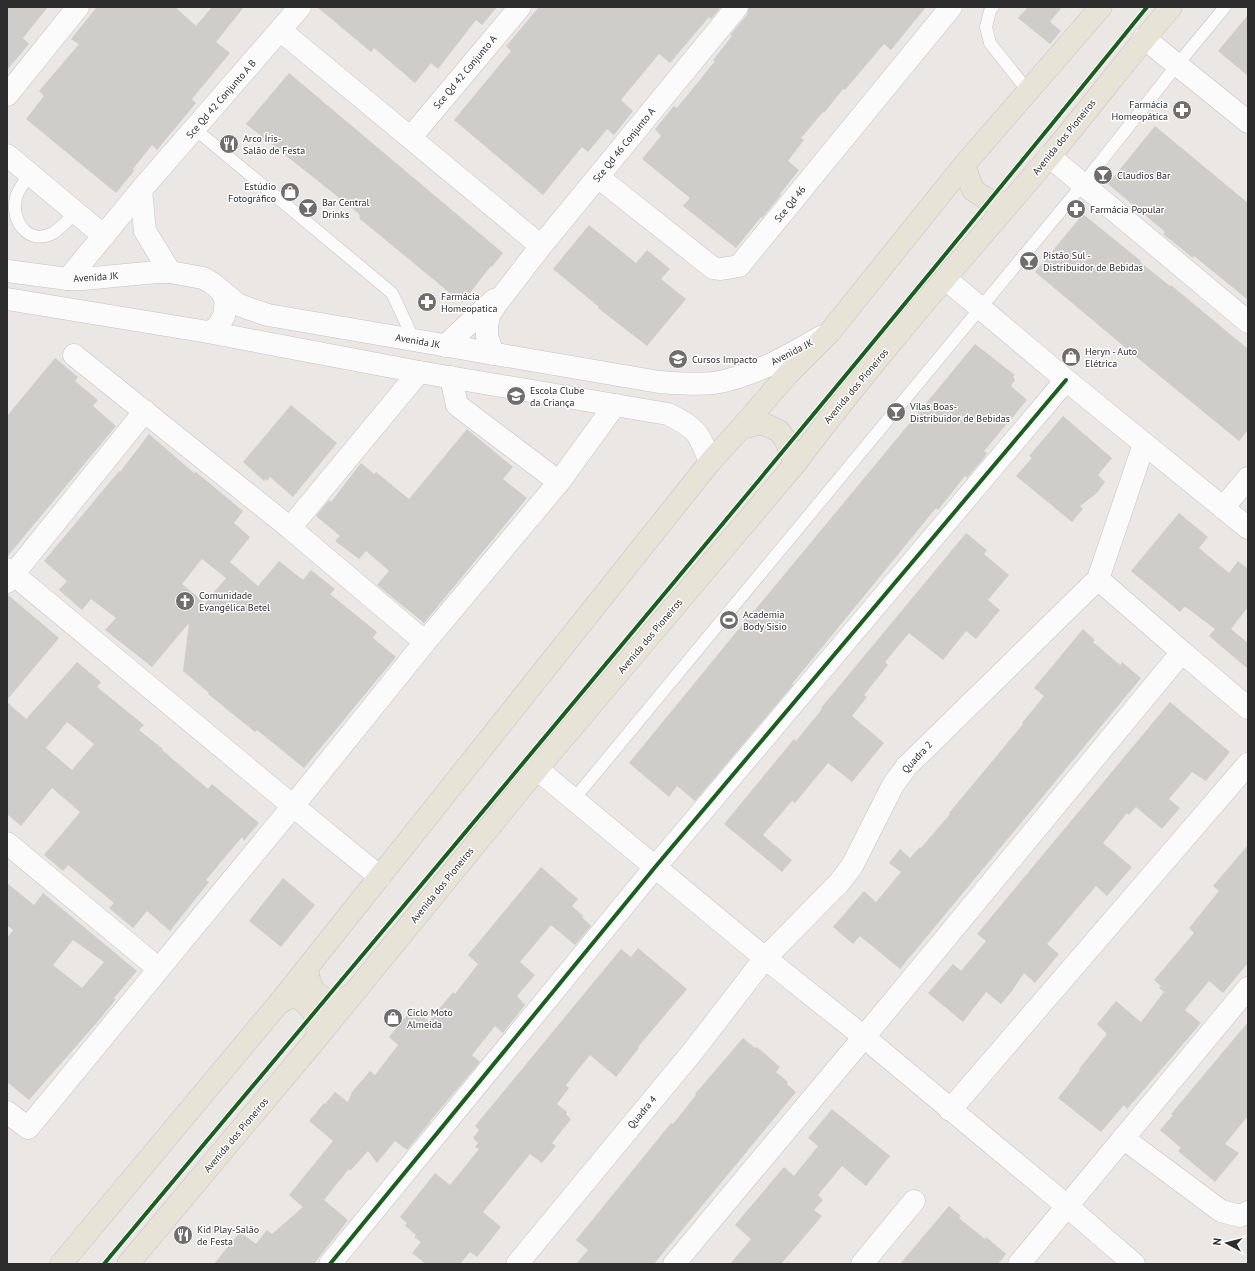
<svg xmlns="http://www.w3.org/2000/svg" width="1255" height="1271" viewBox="0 0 1255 1271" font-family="'PT Sans',sans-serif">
<rect width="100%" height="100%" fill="#eae7e4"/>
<!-- building -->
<path fill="#cfcdca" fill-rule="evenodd" d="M7,7H48L23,38L29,44L7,70Z
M97,7H175L196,26L212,7H244L216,42L230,53L192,99L196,103L157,150L152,145L133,169L134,171L116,193L26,119L44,96L39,91L79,44L71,39Z
M317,7H497L482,25L476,20L438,69L431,63L415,83L374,48L371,52Z
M539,7H721L711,19L709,17L670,63L659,54L621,100L633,111L614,135L607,129L588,152L582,147L543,195L454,120L511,51L506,46Z
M749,7H926L891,50L884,44L845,90L843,89L824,113L823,112L801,138L804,140L788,161L799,170L780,194L781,195L762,218L761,217L736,248L683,206L690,198L642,159L661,136L655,129L674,106L677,108L715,61L713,60L732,36L730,35L747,15Z
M1028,7H1062L1050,22L1061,31L1050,44L1018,18Z
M1248,15V76L1218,51Z
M289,73L503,253L492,267L491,266L462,303L360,219L359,214L352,208L246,124Z
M1155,126L1248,203V300L1194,256L1193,258L1163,234L1165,232L1108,184Z
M1083,214L1141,261L1140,262L1170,286L1171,285L1248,349V430L1239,441L1151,369L1035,272Z
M589,225L636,263L647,250L670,269L661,279L686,299L647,346L598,308L599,307L553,269Z
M975,344L1015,375L1013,377L1015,380L1011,386L1027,400L984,451L987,453L983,459L967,478L965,476L938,510L936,508L792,684L793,685L695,801L677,786L669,797L629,763L742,625L746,616L748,613L755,610Z
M55,358L78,377L75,381L98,400L93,406L116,426L7,557V416Z
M291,405L337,443L293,497L270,477L267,481L265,479L264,481L243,462Z
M1063,416L1112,458L1098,475L1105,482L1097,493L1080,506L1083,509L1072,522L1016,476L1032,458L1029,456Z
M467,429L513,467L503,479L527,498L424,623L377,585L389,571L366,551L359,559L335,541L340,536L316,516L329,500L331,502L361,463L374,474L376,472L409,499Z
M149,434L194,473L196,472L243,511L234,523L250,537L230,562L258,586L279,561L303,580L311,570L335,589L330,594L377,632L373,638L396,657L304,768L257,730L255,732L208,694L209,693L183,671L189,623L152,667L105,630L116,618L91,599L82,610L59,590L67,581L44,561L119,471L120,472ZM202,559L226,578L205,603L182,584Z
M1179,513L1208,537L1199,548L1229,573L1238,561L1248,569V607L1231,629L1248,643V669L1209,636L1215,629L1187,608L1184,607L1180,612L1131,571Z
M966,533L987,550L984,554L1009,575L988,600L1000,610L976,639L966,631L943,660L909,633L885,662L888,665L864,695L867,697L852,716L884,743L852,782L828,763L795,803L792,801L763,835L792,860L782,872L724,824L794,739L796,741L822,709L821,708Z
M7,594L59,638L7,700Z
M1083,629L1095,640L1093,642L1120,665L1122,662L1141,678L900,969L860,936L853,944L833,927L864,891L876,902L901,872L889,863L900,849L910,858L920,847L921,848L950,814L949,813L1023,724L1022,723L1044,696L1034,688Z
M77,662L101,682L97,687L144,725L139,730L163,749L162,750L208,789L212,784L259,823L244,841L242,837L206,880L209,882L170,931L147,911L133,928L109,908L114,903L68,865L63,871L44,855L80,812L52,788L21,826L7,814V702L26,719ZM67,722L94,744L72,770L46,748Z
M1170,702L1230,752L1206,781L1192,772L1169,799L1180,808L1162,829L1136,807L1129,815L1127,813L1103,843L1132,867L1107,896L1096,886L1047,944L1059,954L1035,983L1024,973L1012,991L1001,1004L986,992L963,1022L928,993L953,964L961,971L986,941L977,934Z
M1248,845V963L1223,993L1209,981L1185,1010L1201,1023L1135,1100L1127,1109L1124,1105L1101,1132L1058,1098L1080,1070L1079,1069L1107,1034L1097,1024L1116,1001L1141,1022L1164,992L1159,988L1161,986L1154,980L1194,933L1189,928L1219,891L1213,886Z
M541,867L578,899L572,906L583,916L582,917L591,926L575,945L551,925L520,962L535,975L517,996L525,1005L503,1033L495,1026L472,1055L480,1062L430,1121V1122L407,1150L395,1141L377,1163L368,1151L350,1171L349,1169L336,1185L324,1200L348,1220L314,1264H214L240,1232L256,1244L267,1230L272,1234L303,1207L289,1195L333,1141L309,1121L324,1103L325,1104L335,1092L348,1102L352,1092L370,1071L375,1075L398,1045L389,1037L413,1008L429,1021L453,992L455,994L478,964L468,955Z
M283,878L315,905L281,947L249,921Z
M7,883L34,905L43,893L137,971L114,998L116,999L100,1019L29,1100L7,1082V938L13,930L7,925ZM73,940L104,962L82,988L53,965Z
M638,948L687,989L638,1047L639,1048L616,1077L590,1055L566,1085L569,1088L557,1104L567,1112L566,1114L571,1119L552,1143L556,1146L542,1163L530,1154L483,1212L501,1227L477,1257L470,1252L460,1264H426L412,1253L421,1242L414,1237L416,1235L405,1226L407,1223L400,1217L435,1173L450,1185L479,1149L475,1147L478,1143L473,1138L479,1130L475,1126L621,949L631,957Z
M1248,1022V1116L1225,1144L1239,1153L1215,1182L1178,1151L1181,1148L1160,1130L1173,1115L1171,1114Z
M743,1038L755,1048L757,1047L780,1067L776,1072L788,1082L787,1084L796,1092L654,1264H576L588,1250L576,1240L671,1123L673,1124L696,1095L695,1094Z
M832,1109L890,1156L866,1186L842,1166L818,1195L823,1200L814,1210L822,1216L781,1264H730L751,1239L735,1225L784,1167L794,1176L818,1146L808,1138Z
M949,1206L961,1216L959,1218L985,1239L986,1237L1006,1254L998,1264H900Z"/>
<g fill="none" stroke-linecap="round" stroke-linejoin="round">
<!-- lane casing -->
<g stroke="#c4c3c4" stroke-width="13">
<path id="lane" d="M993,7L990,11L986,27L990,43L1028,91
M195,129L392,293L414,340
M29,174C25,181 18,190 16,198C10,221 29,246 53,233C59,230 70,218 76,212
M574,799L1083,184L1177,65L1225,7"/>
</g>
<!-- street casing -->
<g stroke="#c4c3c4" stroke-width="23">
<path id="street" d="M280,30L541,246
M1144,38L1248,122
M7,95L78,7
M411,137L520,7
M7,155L104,236
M1049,156L1248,322
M598,177L713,268L721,269L739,266L951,7
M141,190L145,231L170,272
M68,279L141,190L300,7
M946,279L1066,380L1248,528
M445,346L494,300
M493,354L487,336V325L489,315L497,303L541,246L737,7
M74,355L290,528
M419,372L290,528L425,642
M559,482L615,405
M1223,508L1248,478
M7,569L293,806L380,877
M7,582L145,411
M1182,652L1248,708
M537,769L765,958L864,1037L1067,1206L1134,1264
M7,843L159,969
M950,1110L1248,764
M7,1112L28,1128L293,806L425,642L559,482L457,405L451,377
M1123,1138L1221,1211L1240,1216L1248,1212
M330,1264L656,866L1066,380
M517,1264L694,1050L765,958L839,883L852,866L893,785L907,766L1098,579L1144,444
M674,1264L864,1037L1182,652L1098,579
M862,1264L914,1201
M1019,1264L1248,988"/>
</g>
<!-- secondary casing -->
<g stroke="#c4c3c4" stroke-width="23">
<path id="secondary" d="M7,271L68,279H83L157,272H170L203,278L212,283L237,304L250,309L268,315L659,382C677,383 695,385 714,383C752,377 788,356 821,337
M7,299L208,332L419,372L668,414C697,428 699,433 710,462
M208,332L217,328L224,316L226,301L222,292"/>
</g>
<!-- primary casing -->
<g stroke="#c6c4c3" stroke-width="23">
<path id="primary" d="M964,165L973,190L990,201L1009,203
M741,428L758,424L766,425L779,431L785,439L795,464
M307,968C309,988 315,997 335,1002L352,995
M279,1003C283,1001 289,997 294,997C303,998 314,1011 316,1019C318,1025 317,1032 317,1038
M61,1264L279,1003L710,462L741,428L788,374L829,333L964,165L1101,7
M128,1264L317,1038L537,769L795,464C875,357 963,258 1049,157C1090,108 1129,56 1171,7"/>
</g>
<!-- lane -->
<use href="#lane" stroke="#fcfbfb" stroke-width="12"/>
<!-- street -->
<use href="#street" stroke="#fcfbfb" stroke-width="22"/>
<!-- secondary -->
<use href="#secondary" stroke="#fcfbfb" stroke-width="22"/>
<!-- primary -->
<use href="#primary" stroke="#e7e3d6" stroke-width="22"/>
<!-- cycleway casing -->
<g stroke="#fff" stroke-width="6">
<path id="cycleway" d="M104,1264C453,846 805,430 1147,7
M330,1264L656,866L1066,380"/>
</g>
<!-- cycleway -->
<use href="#cycleway" stroke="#1b5e20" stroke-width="4"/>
</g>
<!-- icons -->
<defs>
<g id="pharmacy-disc" transform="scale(1)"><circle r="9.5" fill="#6f6e6d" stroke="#fff"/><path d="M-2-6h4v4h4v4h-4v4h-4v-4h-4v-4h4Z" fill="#fff"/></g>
<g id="restaurant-disc" transform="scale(1)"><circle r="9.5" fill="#6f6e6d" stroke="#fff"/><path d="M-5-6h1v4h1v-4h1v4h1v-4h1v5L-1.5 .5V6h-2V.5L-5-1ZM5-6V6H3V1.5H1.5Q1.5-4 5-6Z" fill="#fff"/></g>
<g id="bar-disc" transform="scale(1)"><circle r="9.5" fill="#6f6e6d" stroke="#fff"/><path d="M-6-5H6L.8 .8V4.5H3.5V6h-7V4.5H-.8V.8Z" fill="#fff"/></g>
<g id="shop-disc" transform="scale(1)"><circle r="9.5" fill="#6f6e6d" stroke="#fff"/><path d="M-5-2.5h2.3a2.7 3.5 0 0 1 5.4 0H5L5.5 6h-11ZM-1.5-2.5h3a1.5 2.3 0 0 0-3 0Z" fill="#fff"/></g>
<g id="school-disc" transform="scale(1)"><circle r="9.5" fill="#6f6e6d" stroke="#fff"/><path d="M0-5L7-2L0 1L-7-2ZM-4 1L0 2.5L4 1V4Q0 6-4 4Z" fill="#fff"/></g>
<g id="church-disc" transform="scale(1)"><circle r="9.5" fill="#6f6e6d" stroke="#fff"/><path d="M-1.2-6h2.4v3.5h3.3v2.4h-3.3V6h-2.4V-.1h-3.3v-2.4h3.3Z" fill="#fff"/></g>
<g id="stadium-disc" transform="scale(1)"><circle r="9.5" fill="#6f6e6d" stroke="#fff"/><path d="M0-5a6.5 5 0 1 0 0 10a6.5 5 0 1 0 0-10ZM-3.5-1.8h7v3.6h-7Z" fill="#fff"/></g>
</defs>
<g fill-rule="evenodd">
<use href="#pharmacy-disc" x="1182" y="110"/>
<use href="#restaurant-disc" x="229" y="144"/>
<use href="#bar-disc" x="1103" y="175"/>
<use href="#shop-disc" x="290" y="192"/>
<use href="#bar-disc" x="308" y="208"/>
<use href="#pharmacy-disc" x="1076" y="209"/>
<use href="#bar-disc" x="1029" y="261"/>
<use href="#pharmacy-disc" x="427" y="302"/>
<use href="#shop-disc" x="1071" y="357"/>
<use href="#school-disc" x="678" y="359"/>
<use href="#school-disc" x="516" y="396"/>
<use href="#bar-disc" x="896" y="412"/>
<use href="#church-disc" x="185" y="601"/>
<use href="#stadium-disc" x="729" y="620"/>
<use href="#shop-disc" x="393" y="1018"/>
<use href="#restaurant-disc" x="183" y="1235"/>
</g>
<g text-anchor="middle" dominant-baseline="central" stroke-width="3" stroke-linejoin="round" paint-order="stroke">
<!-- street labels -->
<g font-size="10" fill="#2d2d2d" stroke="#fff">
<text transform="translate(465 72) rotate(-50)">Sce Qd 42 Conjunto A</text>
<text transform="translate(221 99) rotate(-49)">Sce Qd 42 Conjunto A B</text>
<text transform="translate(1064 137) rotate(-51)">Avenida dos Pioneiros</text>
<text transform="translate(624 145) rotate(-51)">Sce Qd 46 Conjunto A</text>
<text transform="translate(790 204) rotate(-51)">Sce Qd 46</text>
<text transform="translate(96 277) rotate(-4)">Avenida JK</text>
<text transform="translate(418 341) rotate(10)">Avenida JK</text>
<text transform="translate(792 352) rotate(-27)">Avenida JK</text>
<text transform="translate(856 386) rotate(-50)">Avenida dos Pioneiros</text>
<text transform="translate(650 636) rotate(-50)">Avenida dos Pioneiros</text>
<text transform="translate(917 757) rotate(-47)">Quadra 2</text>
<text transform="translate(442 885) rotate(-51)">Avenida dos Pioneiros</text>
<text transform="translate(642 1112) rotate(-50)">Quadra 4</text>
<text transform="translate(236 1135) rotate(-50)">Avenida dos Pioneiros</text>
</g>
<!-- poi labels -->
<g font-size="10" fill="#2d2d2d" stroke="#fff" text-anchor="start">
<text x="1168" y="104" text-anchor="end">Farmácia<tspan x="1168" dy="12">Homeopática</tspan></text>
<text x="243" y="138">Arco Íris-<tspan x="243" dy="12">Salão de Festa</tspan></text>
<text x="1117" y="175">Claudios Bar</text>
<text x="276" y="186" text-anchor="end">Estúdio<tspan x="276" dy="12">Fotográfico</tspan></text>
<text x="322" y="202">Bar Central<tspan x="322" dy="12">Drinks</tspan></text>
<text x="1090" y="209">Farmácia Popular</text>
<text x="1043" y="255">Pistão Sul -<tspan x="1043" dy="12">Distribuidor de Bebidas</tspan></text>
<text x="441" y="296">Farmácia<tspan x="441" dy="12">Homeopatica</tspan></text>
<text x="1085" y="351">Heryn - Auto<tspan x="1085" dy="12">Elétrica</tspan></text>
<text x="692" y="359">Cursos Impacto</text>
<text x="530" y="390">Escola Clube<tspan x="530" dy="12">da Criança</tspan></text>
<text x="910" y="406">Vilas Boas-<tspan x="910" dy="12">Distribuidor de Bebidas</tspan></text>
<text x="199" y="595">Comunidade<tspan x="199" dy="12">Evangélica Betel</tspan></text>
<text x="743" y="614">Academia<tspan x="743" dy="12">Body Sisio</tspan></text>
<text x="407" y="1012">Ciclo Moto<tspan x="407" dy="12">Almeida</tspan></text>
<text x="197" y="1229">Kid Play-Salão<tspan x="197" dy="12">de Festa</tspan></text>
</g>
</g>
<!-- border -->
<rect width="1255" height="1271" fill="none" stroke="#2d2d2d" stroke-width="16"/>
<!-- north arrow -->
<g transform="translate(1227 1243) rotate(277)" stroke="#ffffff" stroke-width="3" paint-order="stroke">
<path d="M0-3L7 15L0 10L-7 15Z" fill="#2d2d2d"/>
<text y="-6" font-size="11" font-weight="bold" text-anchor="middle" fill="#2d2d2d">N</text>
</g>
</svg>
